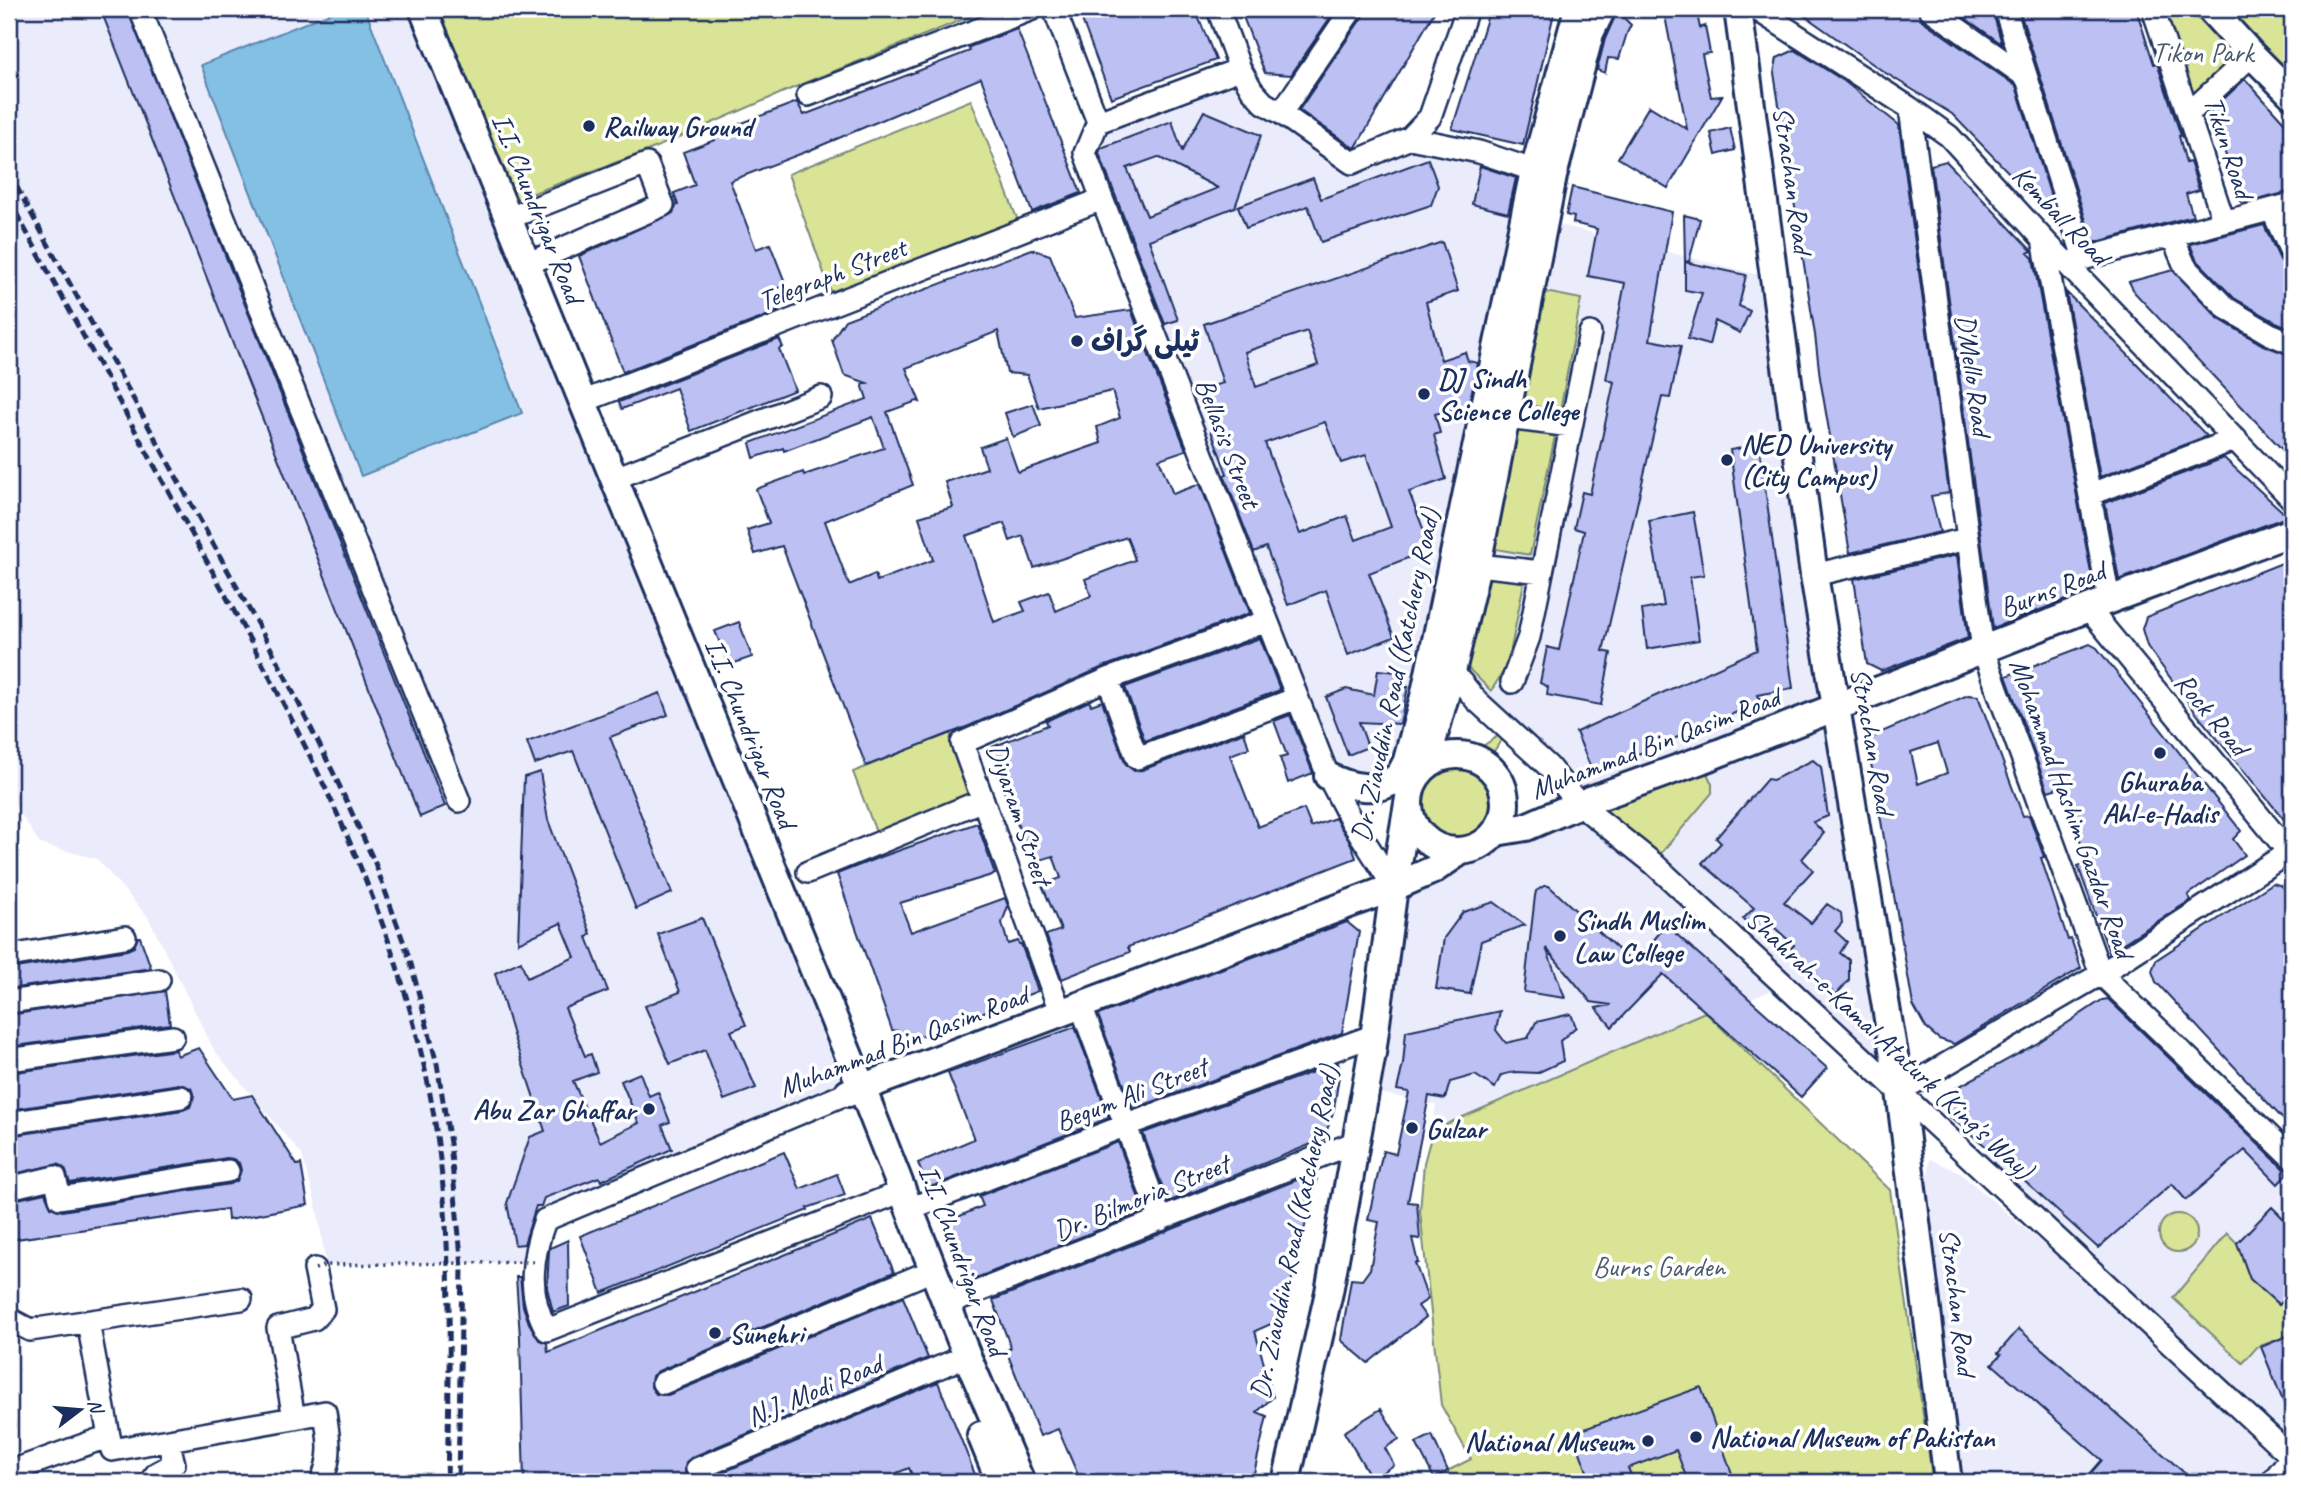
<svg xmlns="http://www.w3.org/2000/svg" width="2301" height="1491" viewBox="0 0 2301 1491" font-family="Caveat,'Playpen Sans Arabic',sans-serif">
<rect width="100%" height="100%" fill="#fff"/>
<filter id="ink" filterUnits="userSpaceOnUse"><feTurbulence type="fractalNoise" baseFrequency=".0143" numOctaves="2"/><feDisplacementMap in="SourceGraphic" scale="14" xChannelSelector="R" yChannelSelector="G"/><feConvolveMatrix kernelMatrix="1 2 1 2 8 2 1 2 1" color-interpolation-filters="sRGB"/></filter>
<g filter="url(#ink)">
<!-- built -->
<path fill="#ebecfb" d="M9,9H406L848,1093L546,1220L533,1262L326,1265L317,1208L302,1155L214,1050L148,917L97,859L40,844L9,796Z
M1240,69L1252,90L1352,163L1410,138L1534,171L1545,221L1775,279L1901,1091L1785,985L1449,1123L1433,1125L1436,1105L1366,1090L1394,887L1470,851L1585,803L1452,671L1398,777L1337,782L1085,153L1103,120Z
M2067,1073L2178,1178L2252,1120L2292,1159V1448L1982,1153Z
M1930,1159L1959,1172L2291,1457L2272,1482H1958L1923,1217Z"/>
<!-- green -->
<path fill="#d9e497" stroke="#7a8a7a" stroke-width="2" d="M423,9H989L807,82L652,149L512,201Z
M2153,9H2210L2252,55L2188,114Z
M2213,9H2292V93Z
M971,100L1020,226L836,306L788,174Z
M1540,291L1581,299L1560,411L1518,403Z
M1513,428L1555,436L1530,555L1490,548Z
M1485,576L1524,582L1508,664L1491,691L1467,667Z
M1508,729L1486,764C1534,808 1480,877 1429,840C1423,837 1418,830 1415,824C1411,815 1412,802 1411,792L1440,759L1456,755L1468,756Z
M950,733L973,794L876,832L853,772Z
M1701,760L1712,784V793L1653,863L1586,802Z
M1705,1012L1890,1190L1933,1482H1426L1471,1459L1441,1405L1420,1211L1424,1163L1431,1137L1437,1130L1449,1123Z
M2159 1233a19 19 0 1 1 38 0a19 19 0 1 1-38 0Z
M2227,1233L2237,1243L2250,1279L2279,1305L2286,1298L2292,1303V1334L2257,1347L2243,1363L2173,1298Z"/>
<!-- water -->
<path fill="#84c0e4" stroke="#5a86ae" stroke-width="2" d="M340,9H365L522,413L361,476L201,65Z"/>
<!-- building -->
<path fill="#bcc0f2" stroke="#1b2f5e" stroke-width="2" fill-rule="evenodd" d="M127,9L445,806L420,817L104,18Z
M1078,9H1195L1216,60L1111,98Z
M1240,9H1336L1291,75L1265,73Z
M1365,9H1436L1356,147L1354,148L1299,110L1363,16Z
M1490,9H1555L1523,145L1452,129Z
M1618,9H1637L1624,18L1631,25L1627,33L1619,59L1608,58L1605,73L1597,70L1605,39Z
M1676,9H1696L1700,28L1705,26L1710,53L1702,54L1711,97L1722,96L1668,188L1618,158L1649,106L1687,129L1664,11Z
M1795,9H1917L1922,20L2016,86L2053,203L2045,210L1952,114L1884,72Z
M1952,9H1992L2002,44Z
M2019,9H2136L2154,64L2157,63L2181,136H2179L2186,163L2190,162L2199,190L2186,194L2193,216L2093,243Z
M1017,29L1081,193L1032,212L981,78L808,151L730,181L756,249L770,244L786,285L771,291L779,311L623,372L579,256L673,213L676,206L678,205L674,193L695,185L683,152L715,140L713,134L797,102L804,115L970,51L969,47Z
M1795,50L1844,81L1899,125L1949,493L1931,496L1940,532L1850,553L1820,378L1815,335L1774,73L1777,58Z
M2245,79L2292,131V191L2242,204L2211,111Z
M1204,111L1261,135L1235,207L1149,240L1178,320L1165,324L1099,153L1101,148L1172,121L1182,151ZM1158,157L1189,173L1218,188L1147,216L1127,168Z
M1730,128L1735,150L1716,155L1711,133Z
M1428,159L1438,186L1431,205L1321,242L1308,206L1246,228L1238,206L1313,178L1321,199Z
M1946,161L2032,251L2028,253L2033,258L2094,589L1993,628L1931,165Z
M1480,166L1516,178L1508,213L1472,204Z
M1572,187L1672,212L1650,340L1681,346L1670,398L1662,397L1603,651L1611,653L1601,705L1547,695L1548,687L1540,683L1547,647L1559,650L1584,531L1574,528L1582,492L1590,494L1614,382L1606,379L1625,283L1588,276L1597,229L1573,223L1574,217L1566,215Z
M1684,215L1700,219L1689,262L1685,261Z
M2264,225L2280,260L2285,265L2292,267V329L2276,322L2234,298L2196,259L2190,244Z
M1442,242L1458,291L1426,302L1441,360L1465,352L1468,361L1478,363L1469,405L1435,414L1440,433L1434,435L1446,479L1409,492L1431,549L1369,573L1394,637L1348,655L1326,590L1288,605L1266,547L1254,552L1224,475L1227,474L1211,431L1219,428L1195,391L1223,383L1204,324ZM1307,331L1318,365L1256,387L1245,352ZM1325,422L1341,463L1366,455L1391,527L1356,540L1347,516L1300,534L1265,443Z
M1032,249L1050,255L1075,318L1131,310L1186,450L1159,459L1173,494L1200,484L1250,613L1103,667L969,726L866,766L782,546L755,554L747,530L769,523L756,489L803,472L804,475L884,448L873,417L784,451L783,448L754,458L750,443L867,399L862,384L867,383L844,375L832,340L845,320ZM998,331L1007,373L1027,375L1039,408L1112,391L1120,418L1097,427L1101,443L1018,472L1006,438L980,447L987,468L945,482L953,507L919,517L933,560L877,581L875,574L849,585L825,521L913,485L887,412L917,401L920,402L906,368ZM1004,523L1010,541L1023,536L1034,568L1127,537L1135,560L1085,579L1091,596L1056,611L1049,592L1021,602L1025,611L994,622L966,536Z
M1685,262L1746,275L1739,306L1750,311L1740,333L1715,321L1709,345L1688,339L1702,293L1685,290Z
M2173,270L2219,319L2263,345L2292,356V460L2135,293L2129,282Z
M2066,292L2144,371L2207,436L2100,477Z
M779,339L783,347L779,349L795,390L691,431L676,388L622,409L619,402Z
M1033,404L1041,426L1013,437L1005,413Z
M1759,445L1793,688L1758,695L1761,702L1593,773L1576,732L1757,650L1730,450Z
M2224,458L2282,511L2284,518L2119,580L2105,503Z
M1693,512L1704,575L1690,577L1699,640L1647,649L1642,610L1664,606L1649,521Z
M1957,555L1968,638L1881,671L1867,664L1854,579Z
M2292,559V829L2199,717L2147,646L2142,629L2146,617Z
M739,622L752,657L729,665L715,631Z
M1260,638L1280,690L1145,741L1125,687Z
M2090,644L2097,648L2241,831L2233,839L2245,855L2188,895L2191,900L2109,952L2078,866L2088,863L2061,787L2048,791L2006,676Z
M1378,670L1397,672L1395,686L1408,687L1400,724L1359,722L1368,747L1348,755L1326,697L1346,689L1374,695Z
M660,693L668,715L610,737L672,893L636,909L573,751L535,764L527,742Z
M1968,695L1978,696L2023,816L2029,815L2044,857L2041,858L2068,940L2071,939L2081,968L1954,1044L1939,1039L1926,1028L1913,1005L1868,746L1871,740L1877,734ZM1938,743L1947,773L1918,784L1911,752Z
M1089,701L1091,705L1102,701L1125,763L1134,771L1142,770L1244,732L1249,748L1230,755L1258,827L1304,809L1311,827L1335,818L1351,844L1356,858L1128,947L1130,952L1062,979L1046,935L1061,930L1042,885L1061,878L1053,856L1033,862L996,772L1001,770L992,747L1048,725L1046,721Z
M1290,715L1313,773L1288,783L1280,758L1287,756L1274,721Z
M1813,760L1821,767L1828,816L1813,822L1824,833L1802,859L1813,870L1784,902L1811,923L1827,904L1841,913L1842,923L1835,931L1847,942L1840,953L1849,960V980L1836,995L1788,952L1794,945L1767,921L1758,931L1743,919L1754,908L1702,863L1721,843L1716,838L1767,779L1773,780Z
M540,772L548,820L591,934L587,937L608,991L565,1008L585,1056L591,1054L597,1072L573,1081L600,1142L639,1123L621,1081L640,1073L649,1096L658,1092L670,1122L662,1125L672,1149L601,1181L599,1177L544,1198L541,1206H536L524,1244L515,1245L507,1203L530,1137L545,1131L512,1032L495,973L521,961L527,978L575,957L561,923L518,943L524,777Z
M977,823L995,874L900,903L911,932L1005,898L1008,906L1002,923L1008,944L1018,941L1019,944H1021L1038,991L922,1036L892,1030L837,874L875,859Z
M2273,883L2282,886L2292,899V1129L2156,982L2152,971L2156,960Z
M1544,886H1549L1634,964L1666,925L1827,1068L1801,1097L1663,974L1612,1027L1596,1008L1611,1005L1591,1002L1546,948L1565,998L1524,992L1535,896L1536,891Z
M1494,902L1525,925L1481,941L1470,994L1436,989L1444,938L1463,912Z
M702,918L746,1025L731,1031L756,1088L724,1100L705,1050L670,1064L645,1006L680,992L658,934Z
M1347,922L1359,932L1342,1033L1133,1109L1098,1015Z
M138,937H140L151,968L9,989V969L127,950L134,947Z
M165,991L170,1024L9,1047V1015Z
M2108,999L2288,1173L2278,1184L2245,1150L2186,1200L2172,1184L2098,1248L1988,1148L1945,1113L1943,1105L1949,1092L2036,1044L2102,1000Z
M1500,1011L1496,1030L1506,1043L1528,1038L1536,1022L1571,1014L1576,1027L1560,1041L1563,1061L1537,1073L1514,1072L1501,1075L1495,1088L1475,1075L1450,1082L1445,1099L1429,1096L1408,1202L1417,1203L1420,1239L1412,1238L1418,1263H1415L1428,1299L1418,1306L1426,1317L1368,1363L1341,1340L1351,1279L1362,1280L1370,1269L1379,1222L1368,1220L1383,1151L1396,1154L1409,1092L1397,1090L1403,1064L1406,1031Z
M1075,1027L1109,1118L928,1188L918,1163L974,1139L948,1073Z
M199,1048L233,1099L252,1095L297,1165L301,1164L308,1205L228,1220L227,1209L9,1240V1201L45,1193L51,1207L62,1211L230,1184L237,1181L241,1170L239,1163L233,1159L227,1158L70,1183L65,1169L58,1164L9,1175V1136L183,1110L190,1107L194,1096L191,1088L179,1084L9,1110V1073L176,1050L177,1056Z
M1338,1063L1340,1069L1334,1109L1324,1139L1168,1202L1143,1133Z
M1118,1142L1144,1212L971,1280L968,1279L946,1222L983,1206L979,1196Z
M784,1152L800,1189L837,1174L845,1195L807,1208L808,1210L602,1293L580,1236Z
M1312,1174L1317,1178L1282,1319L1255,1331L1273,1397L1257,1412L1267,1416L1252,1482H1081L1058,1429L1040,1436L1006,1350L1011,1348L993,1300Z
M2272,1207L2292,1227V1303L2286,1298L2279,1305L2250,1279L2237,1243Z
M872,1219L894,1272L658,1371L652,1376L651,1387L656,1394L668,1395L903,1297L928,1358L692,1457L686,1462L685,1473L690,1480L702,1481L938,1382L978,1482H915L909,1468L875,1482H524L520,1337L516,1277H520L523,1306L529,1323L539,1340L547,1343L548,1352Z
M568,1240L569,1306L553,1312L547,1288L549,1251L550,1248Z
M2019,1329L2195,1482H2083L2102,1460L1992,1364L2001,1355L1998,1353Z
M2292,1334V1423L2261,1347Z
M1701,1387L1735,1482H1688L1676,1450L1628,1468L1634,1482H1591L1573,1433Z
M1381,1409L1399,1439L1385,1448L1394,1465L1372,1479L1344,1432Z
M1432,1435L1448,1471L1434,1478L1416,1443Z"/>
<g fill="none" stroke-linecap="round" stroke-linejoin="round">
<!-- minor casing -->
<g stroke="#1b2f5e" stroke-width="26">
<path id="minor" d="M140,9L459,801
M1054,9L1098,122L1085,153L1102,199L1328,776L1351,820L1394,887
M1218,9L1240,69L1252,90L1264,103L1281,113L1352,163L1410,138L1479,152L1548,175
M1756,9L1910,108L1949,136L2043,239L2292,499
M1930,9L2026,77
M2005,9L2084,258
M2153,9L2224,222
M808,95L1032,9
M1910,108L1983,650L2101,974L2292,1158
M1281,113L1352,9
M2188,114L2252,55
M1098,122L1240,69
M1410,138L1430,117L1467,9
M2272,210L2292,254
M509,218L647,164L663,205L527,264
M2172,236L2185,266L2226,308L2270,334L2292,343
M2043,239L2109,600
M2071,262L2292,204
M582,402L1102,199
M1506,418L1571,426
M613,479L821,397
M2091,494L2236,439
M1477,565L1542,572
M1814,575L1967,539
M2088,608L2292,856
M1452,671L1476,700L1548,766L1579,804L1653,863L2292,1457
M1108,679L1267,621
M1512,682L1529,637L1590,333
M808,872L983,800
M9,956L125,937
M9,1002L159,980
M1081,1006L1161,1220
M1061,1014L962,743L1108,679L1137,758L1297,698
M9,1060L173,1037
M1900,1091L2101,974L2292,850
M848,1093L545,1220C531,1258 527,1295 547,1330L888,1197
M9,1123L181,1097
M9,1188L55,1177L60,1198L228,1171
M909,1209L1124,1126L1375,1035
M946,1304L1356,1142
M9,1321H13L30,1330L241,1299
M663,1383L919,1276
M294,1418L325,1412C329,1439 333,1456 321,1482
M109,1436L112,1450L294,1418L278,1328L314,1319L323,1309L315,1269
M697,1469L952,1362
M9,1472L109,1436L88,1322
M150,1482L157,1473L174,1464L168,1440
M2272,1482L2292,1456"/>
</g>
<!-- major casing -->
<g stroke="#1b2f5e" stroke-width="32">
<path id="major" d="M423,9L862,1088L967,1356L1021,1482
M1738,9L1814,575L1900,1091L1948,1482
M2210,9L2252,55L2292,95
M1409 803a48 48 0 1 1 96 0a48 48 0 1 1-96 0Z
M1328,776C1346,786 1380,795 1397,777C1401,774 1404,767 1406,763
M1401,783L1425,693L1534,171L1578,9
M1496,832L1526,827L1579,804L1701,760L2109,600L2292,532
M848,1093L1394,887L1433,870L1461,851
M981,1435L1000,1482
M1286,1482L1329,1292L1372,1053L1394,887L1409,798L1414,776L1429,753L1452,671L1477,565L1553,176L1590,33L1602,9"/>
</g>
<!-- minor -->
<use href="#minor" stroke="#fff" stroke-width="21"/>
<!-- major -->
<use href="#major" stroke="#fff" stroke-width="26"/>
<!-- rail -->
<path stroke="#1b2f5e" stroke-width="5" stroke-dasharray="10 5" stroke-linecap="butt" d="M9,173L276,658L333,772L375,863L410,960L437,1064L450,1143L462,1267L458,1482
M9,200C76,322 142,444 209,565C297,726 382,881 423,1061C455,1199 450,1341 447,1482"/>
<!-- path-bridge -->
<path stroke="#1b2f5e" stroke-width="3.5" stroke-dasharray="2 5" stroke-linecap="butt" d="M315,1269L326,1265L533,1262"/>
</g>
</g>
<!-- markers -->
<g fill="#1b2f5e" stroke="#fff" stroke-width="2.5">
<circle cx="589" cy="126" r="7"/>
<circle cx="1077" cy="341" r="7"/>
<circle cx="1424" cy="394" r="7"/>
<circle cx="1727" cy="460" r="7"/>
<circle cx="2160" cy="753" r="7"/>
<circle cx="1560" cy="936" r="7"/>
<circle cx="649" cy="1109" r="7"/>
<circle cx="1412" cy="1128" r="7"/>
<circle cx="715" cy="1333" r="7"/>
<circle cx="1696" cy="1437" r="7"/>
<circle cx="1648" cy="1441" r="7"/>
</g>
<g text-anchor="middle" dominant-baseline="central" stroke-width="7" stroke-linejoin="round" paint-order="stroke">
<!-- park labels -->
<g font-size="28" fill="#4a5c6c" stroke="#fff">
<text x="2203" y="52">Tikon Park</text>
<text x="1659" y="1266">Burns Garden</text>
</g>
<!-- poi labels -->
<g font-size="28" font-weight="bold" fill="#1b2f5e" stroke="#fff" text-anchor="start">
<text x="603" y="126">Railway Ground</text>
<text x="1091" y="341">ٹیلی گراف</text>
<text x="1438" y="378">DJ Sindh<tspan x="1438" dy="32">Science College</tspan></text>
<text x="1741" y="444">NED University<tspan x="1741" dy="32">(City Campus)</tspan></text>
<text x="2160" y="781" text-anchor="middle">Ghuraba<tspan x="2160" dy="32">Ahl-e-Hadis</tspan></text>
<text x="1574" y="920">Sindh Muslim<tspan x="1574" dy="32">Law College</tspan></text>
<text x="635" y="1109" text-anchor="end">Abu Zar Ghaffar</text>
<text x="1426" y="1128">Gulzar</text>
<text x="729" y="1333">Sunehri</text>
<text x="1710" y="1437">National Museum of Pakistan</text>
<text x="1634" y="1441" text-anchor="end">National Museum</text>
</g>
<!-- street labels -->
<g font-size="28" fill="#1b2f5e" stroke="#fff">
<text transform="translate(2229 147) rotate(72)">Tikun Road</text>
<text transform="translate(1793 180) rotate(82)">Strachan Road</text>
<text transform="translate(538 208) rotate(68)">I.I. Chundrigar Road</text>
<text transform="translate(2061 215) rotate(46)">Kemball Road</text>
<text transform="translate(832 274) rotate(-21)">Telegraph Street</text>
<text transform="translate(1974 375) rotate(82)">D'Mello Road</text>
<text transform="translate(1228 443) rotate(69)">Bellasis Street</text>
<text transform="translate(2052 589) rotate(-21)">Burns Road</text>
<text transform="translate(1395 675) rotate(-78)">Dr. Ziauddin Road (Katchery Road)</text>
<text transform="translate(2212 714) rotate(50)">Rock Road</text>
<text transform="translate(751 733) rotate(68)">I.I. Chundrigar Road</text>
<text transform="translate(1873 741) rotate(80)">Strachan Road</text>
<text transform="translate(1655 743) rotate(-21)">Muhammad Bin Qasim Road</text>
<text transform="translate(2072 808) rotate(70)">Mohammad Hashim Gazdar Road</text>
<text transform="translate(1020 814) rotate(71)">Diyaram Street</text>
<text transform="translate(903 1041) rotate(-21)">Muhammad Bin Qasim Road</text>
<text transform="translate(1890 1044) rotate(43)">Shahrah-e-Kamal Ataturk (King's Way)</text>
<text transform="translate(1131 1094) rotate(-21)">Begum Ali Street</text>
<text transform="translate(1141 1197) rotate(-22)">Dr. Bilmoria Street</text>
<text transform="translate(1294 1232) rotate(-78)">Dr. Ziauddin Road (Katchery Road)</text>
<text transform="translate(963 1260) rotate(69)">I.I. Chundrigar Road</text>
<text transform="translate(1958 1302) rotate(83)">Strachan Road</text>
<text transform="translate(814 1390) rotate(-23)">N.J. Modi Road</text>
</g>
</g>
<!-- margin -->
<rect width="2301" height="1491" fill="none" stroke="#fff" stroke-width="35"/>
<rect x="18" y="18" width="2266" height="1456" fill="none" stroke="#1b2f5e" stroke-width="2.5" filter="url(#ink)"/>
<!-- north arrow -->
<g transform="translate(80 1410) rotate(74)" stroke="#ffffff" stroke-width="5" paint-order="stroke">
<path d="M0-5L12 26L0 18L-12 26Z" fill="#1b2f5e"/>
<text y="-10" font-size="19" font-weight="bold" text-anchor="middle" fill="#1b2f5e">N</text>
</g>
</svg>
